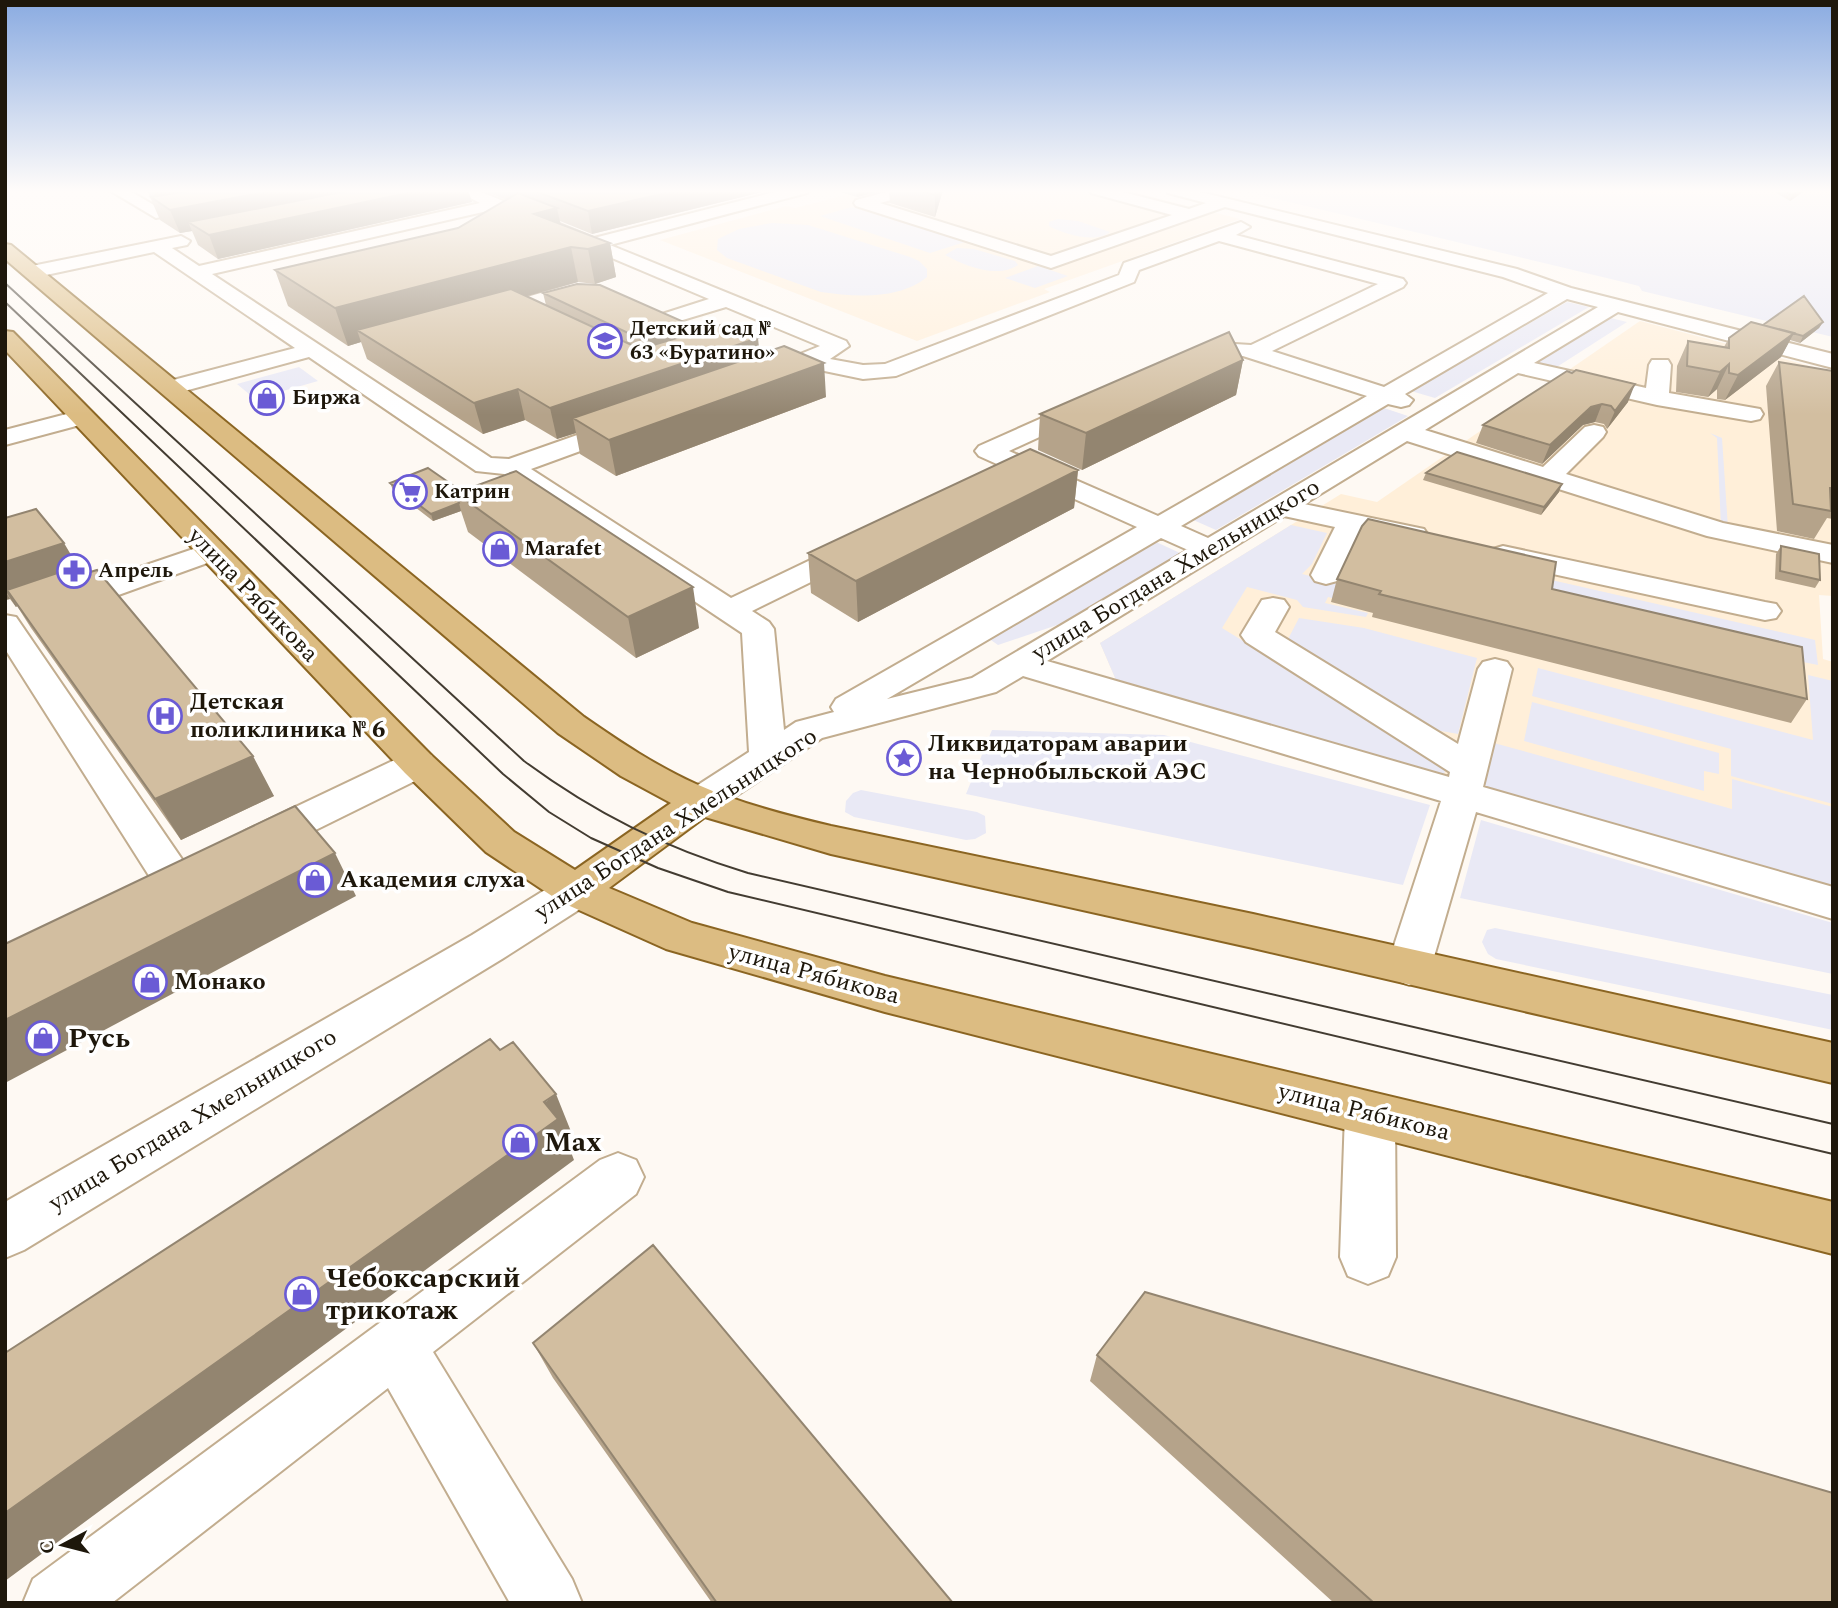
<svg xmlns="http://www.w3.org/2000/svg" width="1838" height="1608" viewBox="0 0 1838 1608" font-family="Spectral,serif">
<rect width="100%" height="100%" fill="#fef9f3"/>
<!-- built -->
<path fill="#ffefd9" d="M865,190H1126L1240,219L1044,289L1050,292L917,341L660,240L786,206L795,208Z
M1640,321L1833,372V596L1819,595L1823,659L1833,662V888L1116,680L1100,643L1341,494L1377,502Z"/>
<!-- green -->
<path fill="#e9e9f5" d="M1240,190H1833V337L1642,291L1639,286L1615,280Z
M852,207L965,242L930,253L820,216Z
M1058,219L1078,221L1110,232C1095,244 1064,234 1049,226V222Z
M772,223L808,225L910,257L919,261L927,269V277C899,300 855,297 821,292L727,258L717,250L718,239L739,229Z
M957,248L974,249L1015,261L1018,265C998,279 965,266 945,255Z
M1038,266L1068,276L1035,288L1005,278Z
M1567,302L1589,307L1435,398L1411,391Z
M1607,317L1627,322L1549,372L1534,363Z
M299,367L318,381L255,399L237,384Z
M1384,408L1408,416L1216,530L1191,519Z
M1710,433L1722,438L1728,528L1721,526L1717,438Z
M1291,525L1327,533L1312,564L1302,574L1343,584L1336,599L1328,597L1325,603L1368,613L1366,617L1303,607L1297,600L1247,587L1222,628L1446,766L1444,775L1116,680L1100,643Z
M1154,541L1180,553L1066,622L998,645L988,638Z
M1507,570L1815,640L1818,665L1547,611Z
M1299,618L1364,628L1477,658L1458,734L1413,726L1287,641Z
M1538,668L1813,740L1808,675L1833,681V804L1731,776V749L1532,696Z
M1532,702L1719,753V774L1704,771V791L1524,741Z
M992,730L1164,735L1430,805L1403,885L966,794Z
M1494,743L1732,809V779L1833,807V887L1485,786Z
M861,790L977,812L985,816L986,833L975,839L966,840L854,817L845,812L846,801L853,793Z
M1481,820L1833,923V974L1460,898Z
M1495,928L1833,995V1030L1496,959L1488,954L1482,942L1487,930Z"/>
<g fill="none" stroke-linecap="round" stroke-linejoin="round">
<!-- minor casing -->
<g stroke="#c2ad8f" stroke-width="4">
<path id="minor" d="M109,190H128L159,208L255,190H287L279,195L156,218Z
M455,190H476L594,238L783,190H809L807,193L610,245L846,341L849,346L830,359L863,365L885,364L1119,275L1124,263L1241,222L1250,227L1236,235L1403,279L1406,283L1403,287L1272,351L1384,387L1548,293L1503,277L1225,207L1051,268L856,206L854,203L856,200L894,190H920L918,193L880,203L1051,256L1172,215L1091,193L1089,190H1115L1189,209L1206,203L1168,193L1166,190H1192L1517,269L1571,288L1833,354V368L1618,312L1534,363L1646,388L1649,365L1652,360H1668L1671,365L1669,393L1760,409L1763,414L1760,419L1751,421L1657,405L1518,373L1425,430L1543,467L1585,427L1594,425L1603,427L1606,432L1603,437L1566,474L1723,523L1833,545V563L1707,536L1407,441L1304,504L1424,529L1428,535L1424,541L1414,544L1360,532L1341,575L1337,581L1326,584L1315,581L1311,575L1335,527L1284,516L1047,661L1449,777L1450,772L1246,642L1241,635L1262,600L1273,598L1284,600L1289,607L1275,632L1458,744L1478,669L1483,662L1495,659L1507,662L1512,669L1483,787L1833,887V919L1476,812L1431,967L1425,979L1409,985L1393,979L1387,967L1441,801L1023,676L996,692L822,738L715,810L701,814L687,810L682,801L687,792L749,752L742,633L504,474L476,471L309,357L170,395L162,393L158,388L162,383L295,348L154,252L32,278L23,272L32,266L181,236L190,241L187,245L172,248L199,266L480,203ZM496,209L709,299L659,315L656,319L659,323L666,325L726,307L820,346L758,371L755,376L758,381H774L810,368L863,379L896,376L1134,282L1139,270L1219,241L1378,284L1251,345L1219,343L1187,353L1175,362L1178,367H1194L1219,356H1243L1367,396L1158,516L1009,451L1094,412L1098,407L1094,402H1078L979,446L975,451L979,456L1137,527L836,699L831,707L834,712L796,722L784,730L774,629L769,622L752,611L868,554L873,548L868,542L858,539L848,542L731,598L531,469L635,431L638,426L635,421L626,419L617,421L509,459L491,458L212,274ZM1567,299L1598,307L1208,538L1181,526L1388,404L1401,407L1409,405L1413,400L1405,394ZM1161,538L1188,550L972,678L887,699Z
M82,410L91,412L94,417L91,422L5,445V430Z
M211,543L221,546L226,552L221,558L74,611L63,613L52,611L47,604L52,597Z
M1503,546L1765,602L1776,604L1781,611L1776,618L1765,620L1493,561L1488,555L1493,549Z
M5,615L16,617L190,871L196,882L190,893L175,897L160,893L5,649Z
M418,752L431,755L437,764L431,773L273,851L259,855L245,851L239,841L245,831L405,755Z
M576,876L591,880L597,891L591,902L502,959L24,1250L5,1258V1202L472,935L561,880Z
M1370,1092L1388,1098L1395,1114L1396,1257L1388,1276L1368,1284L1348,1276L1340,1257L1345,1114L1352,1098Z
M618,1153L636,1160L644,1177L636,1194L433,1352L572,1579L582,1603H510L388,1388L112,1603H23L33,1579L600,1160Z"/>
</g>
<!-- major casing -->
<g stroke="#8b6522" stroke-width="4">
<path id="major" d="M5,244L11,245L584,717C620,742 656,766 696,784C739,803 785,815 831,826L1253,914L1833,1043V1083L1253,948L831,854L705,817L609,888L692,923L885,976L1833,1202V1254L885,1012L666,949L561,902L486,852L405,773L5,350V331L13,332L431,755L514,832L575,870L671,803L621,776L558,733L5,259Z"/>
</g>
<!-- minor -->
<use href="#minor" fill="#fff" fill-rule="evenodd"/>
<!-- major -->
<use href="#major" fill="#dcbc82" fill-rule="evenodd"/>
<!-- tram -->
<path stroke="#433c31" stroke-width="2" d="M5,283L524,761C596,814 663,847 748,873L1833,1124
M5,302L503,774L549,812L591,838L658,868L728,892L1833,1154"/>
</g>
<!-- wall -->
<path fill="#b5a38a" d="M147,190H468L472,202L218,259L198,245L192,231L180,233L160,220Z
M482,190H770L592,234L560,221L561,224L610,243L616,277L595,284L578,282L527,297L546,305L543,293L694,333L759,354L826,397L616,476L580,454L576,433L557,439L525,420L483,434L367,359L361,342L348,346L288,306L275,270L458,228L506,200Z
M833,190H885L857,197Z
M889,190H943L935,217L890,203Z
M1772,190H1806L1790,201Z
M1823,322L1819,328L1800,343L1790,340L1781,357L1725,400L1717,399V389L1708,397L1676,392L1677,366L1688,341L1724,347L1729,338L1763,325Z
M1243,360L1236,395L1082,470L1038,450L1040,414Z
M1779,362L1833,371V519L1827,518L1814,539L1777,531L1766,386Z
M1567,371L1628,402L1607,429L1604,424L1595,422L1583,425L1542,464L1476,443L1483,425Z
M1078,470L1074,508L858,622L811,593L808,553Z
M1426,473L1559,492L1541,515L1423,480Z
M390,483L461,491L699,628L636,658L468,532L461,511L433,521L393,490Z
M5,518L77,566L274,796L181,840L31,628L17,606L16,607L10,599L5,600Z
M1781,546L1820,580L1815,588L1775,579L1776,554Z
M1337,579L1552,589L1807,699L1791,723L1372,617L1373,613L1331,602Z
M533,1343L953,1603H712L553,1378Z
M1097,1355L1833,1603H1334L1090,1381Z"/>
<!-- shaded-wall -->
<path fill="#938570" d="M153,190H242L158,202Z
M276,190H393L188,222L192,231L180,233L170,210Z
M422,190H468L472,202L218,259L209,235Z
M679,190H770L592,234L588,211Z
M857,190H885L857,197Z
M937,190H943L935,217V195Z
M1801,190H1806L1790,201L1792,195Z
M557,208L564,241L534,214Z
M610,243L616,277L595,284L588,249Z
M571,247L578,282L372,339L357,330L361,342L348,346L335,308Z
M1823,322L1819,328L1800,343L1803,336Z
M693,326L695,343L648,358L645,341Z
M1794,333L1781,357L1725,400L1738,375Z
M758,338L761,367L573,418L576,433L557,439L550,408Z
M1243,360L1236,395L1082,470L1086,433Z
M824,363L826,397L616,476L609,440Z
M1729,364L1717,389L1708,397L1720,372Z
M1635,384L1628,402L1607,429L1615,411Z
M518,389L525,420L483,434L474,403Z
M1602,404L1595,422L1583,425L1542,464L1550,445L1591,407Z
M1078,470L1074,508L858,622L856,581Z
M1562,484L1559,492L1541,515L1544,507Z
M459,503L461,511L433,521L431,514Z
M64,543L87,582L7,590L17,606L16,607L5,590V562Z
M693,587L699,628L636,658L628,617Z
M5,591L10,599L5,600Z
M253,756L274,796L181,840L155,799Z
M335,853L356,896L5,1083V1020Z
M556,1094L572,1134L566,1139L574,1160L5,1581V1513Z"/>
<!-- building -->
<path fill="#d2bea0" stroke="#938570" stroke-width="2" d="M194,190H276L170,210L151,197Z
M352,190H422L209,235L188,222Z
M532,190H679L588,211Z
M918,190H937L935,195Z
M1783,190H1801L1792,195Z
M518,193L557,208L534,214L610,243L588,249L571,247L335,308L275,270L458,228Z
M577,284L600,285L693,326L645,341L543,293Z
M511,289L640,349L724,324L758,338L550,408L518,389L474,403L357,330Z
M1804,296L1823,322L1803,336L1763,325Z
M1751,322L1794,333L1738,375L1729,373V364L1720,372L1687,366L1688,341L1729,348V338Z
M1229,332L1243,360L1086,433L1040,414Z
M784,346L824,363L609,440L573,418Z
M1779,362L1833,371V488H1830L1831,511L1793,504Z
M1576,370L1635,384L1615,411L1611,406L1602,404L1591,407L1550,445L1483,425L1567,371L1572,373Z
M1030,449L1078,470L856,581L808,553Z
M1457,452L1562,484L1544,507L1426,473Z
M428,468L461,491L456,493L459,503L431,514L390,483Z
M516,471L693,587L628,617L456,493Z
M36,509L64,543L5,562V518Z
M1368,519L1556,562L1552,589L1802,647L1807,699L1379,594L1381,591L1337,579L1362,526Z
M1781,546L1819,554L1820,580L1780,571Z
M81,565L87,573L97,570L253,756L155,799L7,590Z
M295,806L335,853L5,1020V944Z
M490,1039L500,1050L513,1042L556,1094L544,1102L558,1119L5,1513V1353Z
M653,1245L953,1603H717L533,1343Z
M1145,1292L1833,1493V1603H1374L1097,1355Z"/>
<!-- sky -->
<linearGradient id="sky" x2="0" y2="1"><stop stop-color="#8aabe1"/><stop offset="0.46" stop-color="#fffcfa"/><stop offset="1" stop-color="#fffcfa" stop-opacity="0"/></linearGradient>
<rect width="1838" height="415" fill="url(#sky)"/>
<!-- icons -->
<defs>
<g id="school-ring" transform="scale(1.75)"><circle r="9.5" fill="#fff" stroke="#6a5bd5" stroke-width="1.5"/><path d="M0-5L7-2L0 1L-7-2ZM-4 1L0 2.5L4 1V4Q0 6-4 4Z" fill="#6a5bd5"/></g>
<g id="shop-ring" transform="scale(1.75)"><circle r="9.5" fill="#fff" stroke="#6a5bd5" stroke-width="1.5"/><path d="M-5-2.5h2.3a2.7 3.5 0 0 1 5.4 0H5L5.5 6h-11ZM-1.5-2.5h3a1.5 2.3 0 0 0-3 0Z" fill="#6a5bd5"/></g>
<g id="supermarket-ring" transform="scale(1.75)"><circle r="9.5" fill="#fff" stroke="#6a5bd5" stroke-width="1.5"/><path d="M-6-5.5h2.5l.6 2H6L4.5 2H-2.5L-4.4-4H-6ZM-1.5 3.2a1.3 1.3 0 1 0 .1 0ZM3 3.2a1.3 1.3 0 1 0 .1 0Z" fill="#6a5bd5"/></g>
<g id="pharmacy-ring" transform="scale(1.75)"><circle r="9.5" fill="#fff" stroke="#6a5bd5" stroke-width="1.5"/><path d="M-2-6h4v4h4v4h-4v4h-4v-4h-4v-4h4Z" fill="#6a5bd5"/></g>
<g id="hospital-ring" transform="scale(1.75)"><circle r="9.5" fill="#fff" stroke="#6a5bd5" stroke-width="1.5"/><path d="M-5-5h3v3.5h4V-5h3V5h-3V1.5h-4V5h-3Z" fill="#6a5bd5"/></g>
<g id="sight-ring" transform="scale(1.75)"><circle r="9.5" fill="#fff" stroke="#6a5bd5" stroke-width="1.5"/><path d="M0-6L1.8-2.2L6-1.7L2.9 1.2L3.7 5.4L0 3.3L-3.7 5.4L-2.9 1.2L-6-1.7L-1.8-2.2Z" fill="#6a5bd5"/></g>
</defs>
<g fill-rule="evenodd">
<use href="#school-ring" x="605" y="341"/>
<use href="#shop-ring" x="267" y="398"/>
<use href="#supermarket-ring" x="410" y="492"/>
<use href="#shop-ring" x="500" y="549"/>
<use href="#pharmacy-ring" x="74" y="571"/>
<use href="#hospital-ring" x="165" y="716"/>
<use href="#sight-ring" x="904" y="758"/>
<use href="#shop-ring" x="315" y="880"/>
<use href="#shop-ring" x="150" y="982"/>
<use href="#shop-ring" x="43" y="1038"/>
<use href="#shop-ring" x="520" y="1142"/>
<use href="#shop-ring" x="302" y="1294"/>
</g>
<g text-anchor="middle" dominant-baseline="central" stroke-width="7" stroke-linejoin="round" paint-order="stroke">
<!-- far-poi labels -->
<g font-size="21" font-weight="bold" fill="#1e170b" stroke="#fff" text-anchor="start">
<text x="630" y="329">Детский сад №<tspan x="630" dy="24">63 «Буратино»</tspan></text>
<text x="292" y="398">Биржа</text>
<text x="434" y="492">Катрин</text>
<text x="524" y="549">Marafet</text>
<text x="98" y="571">Апрель</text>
</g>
<!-- street labels -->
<g font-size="24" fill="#1e170b" stroke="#fff">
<text transform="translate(1176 570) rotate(-31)">улица Богдана Хмельницкого</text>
<text transform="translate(253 595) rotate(46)">улица Рябикова</text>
<text transform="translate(676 824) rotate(-33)">улица Богдана Хмельницкого</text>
<text transform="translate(814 974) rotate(15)">улица Рябикова</text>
<text transform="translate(1364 1112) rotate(14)">улица Рябикова</text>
<text transform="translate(193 1120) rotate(-31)">улица Богдана Хмельницкого</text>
</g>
<!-- poi labels -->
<g font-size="24" font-weight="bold" fill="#1e170b" stroke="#fff" text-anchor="start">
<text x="190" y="702">Детская<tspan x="190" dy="28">поликлиника № 6</tspan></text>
<text x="928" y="744">Ликвидаторам аварии<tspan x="928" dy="28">на Чернобыльской АЭС</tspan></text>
<text x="340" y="880">Академия слуха</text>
<text x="174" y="982">Монако</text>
</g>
<!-- near-poi labels -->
<g font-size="28" font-weight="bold" fill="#1e170b" stroke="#fff" text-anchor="start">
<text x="68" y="1038">Русь</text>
<text x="544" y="1142">Max</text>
<text x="326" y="1278">Чебоксарский<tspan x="326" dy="32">трикотаж</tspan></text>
</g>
</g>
<!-- border -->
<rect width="1838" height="1608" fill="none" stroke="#1e170b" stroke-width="14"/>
<!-- north arrow -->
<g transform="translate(63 1545) rotate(263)" stroke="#ffffff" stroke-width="5" paint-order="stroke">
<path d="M0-5L12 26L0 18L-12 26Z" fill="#1e170b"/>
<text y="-10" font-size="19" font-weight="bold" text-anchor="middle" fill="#1e170b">С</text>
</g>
</svg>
